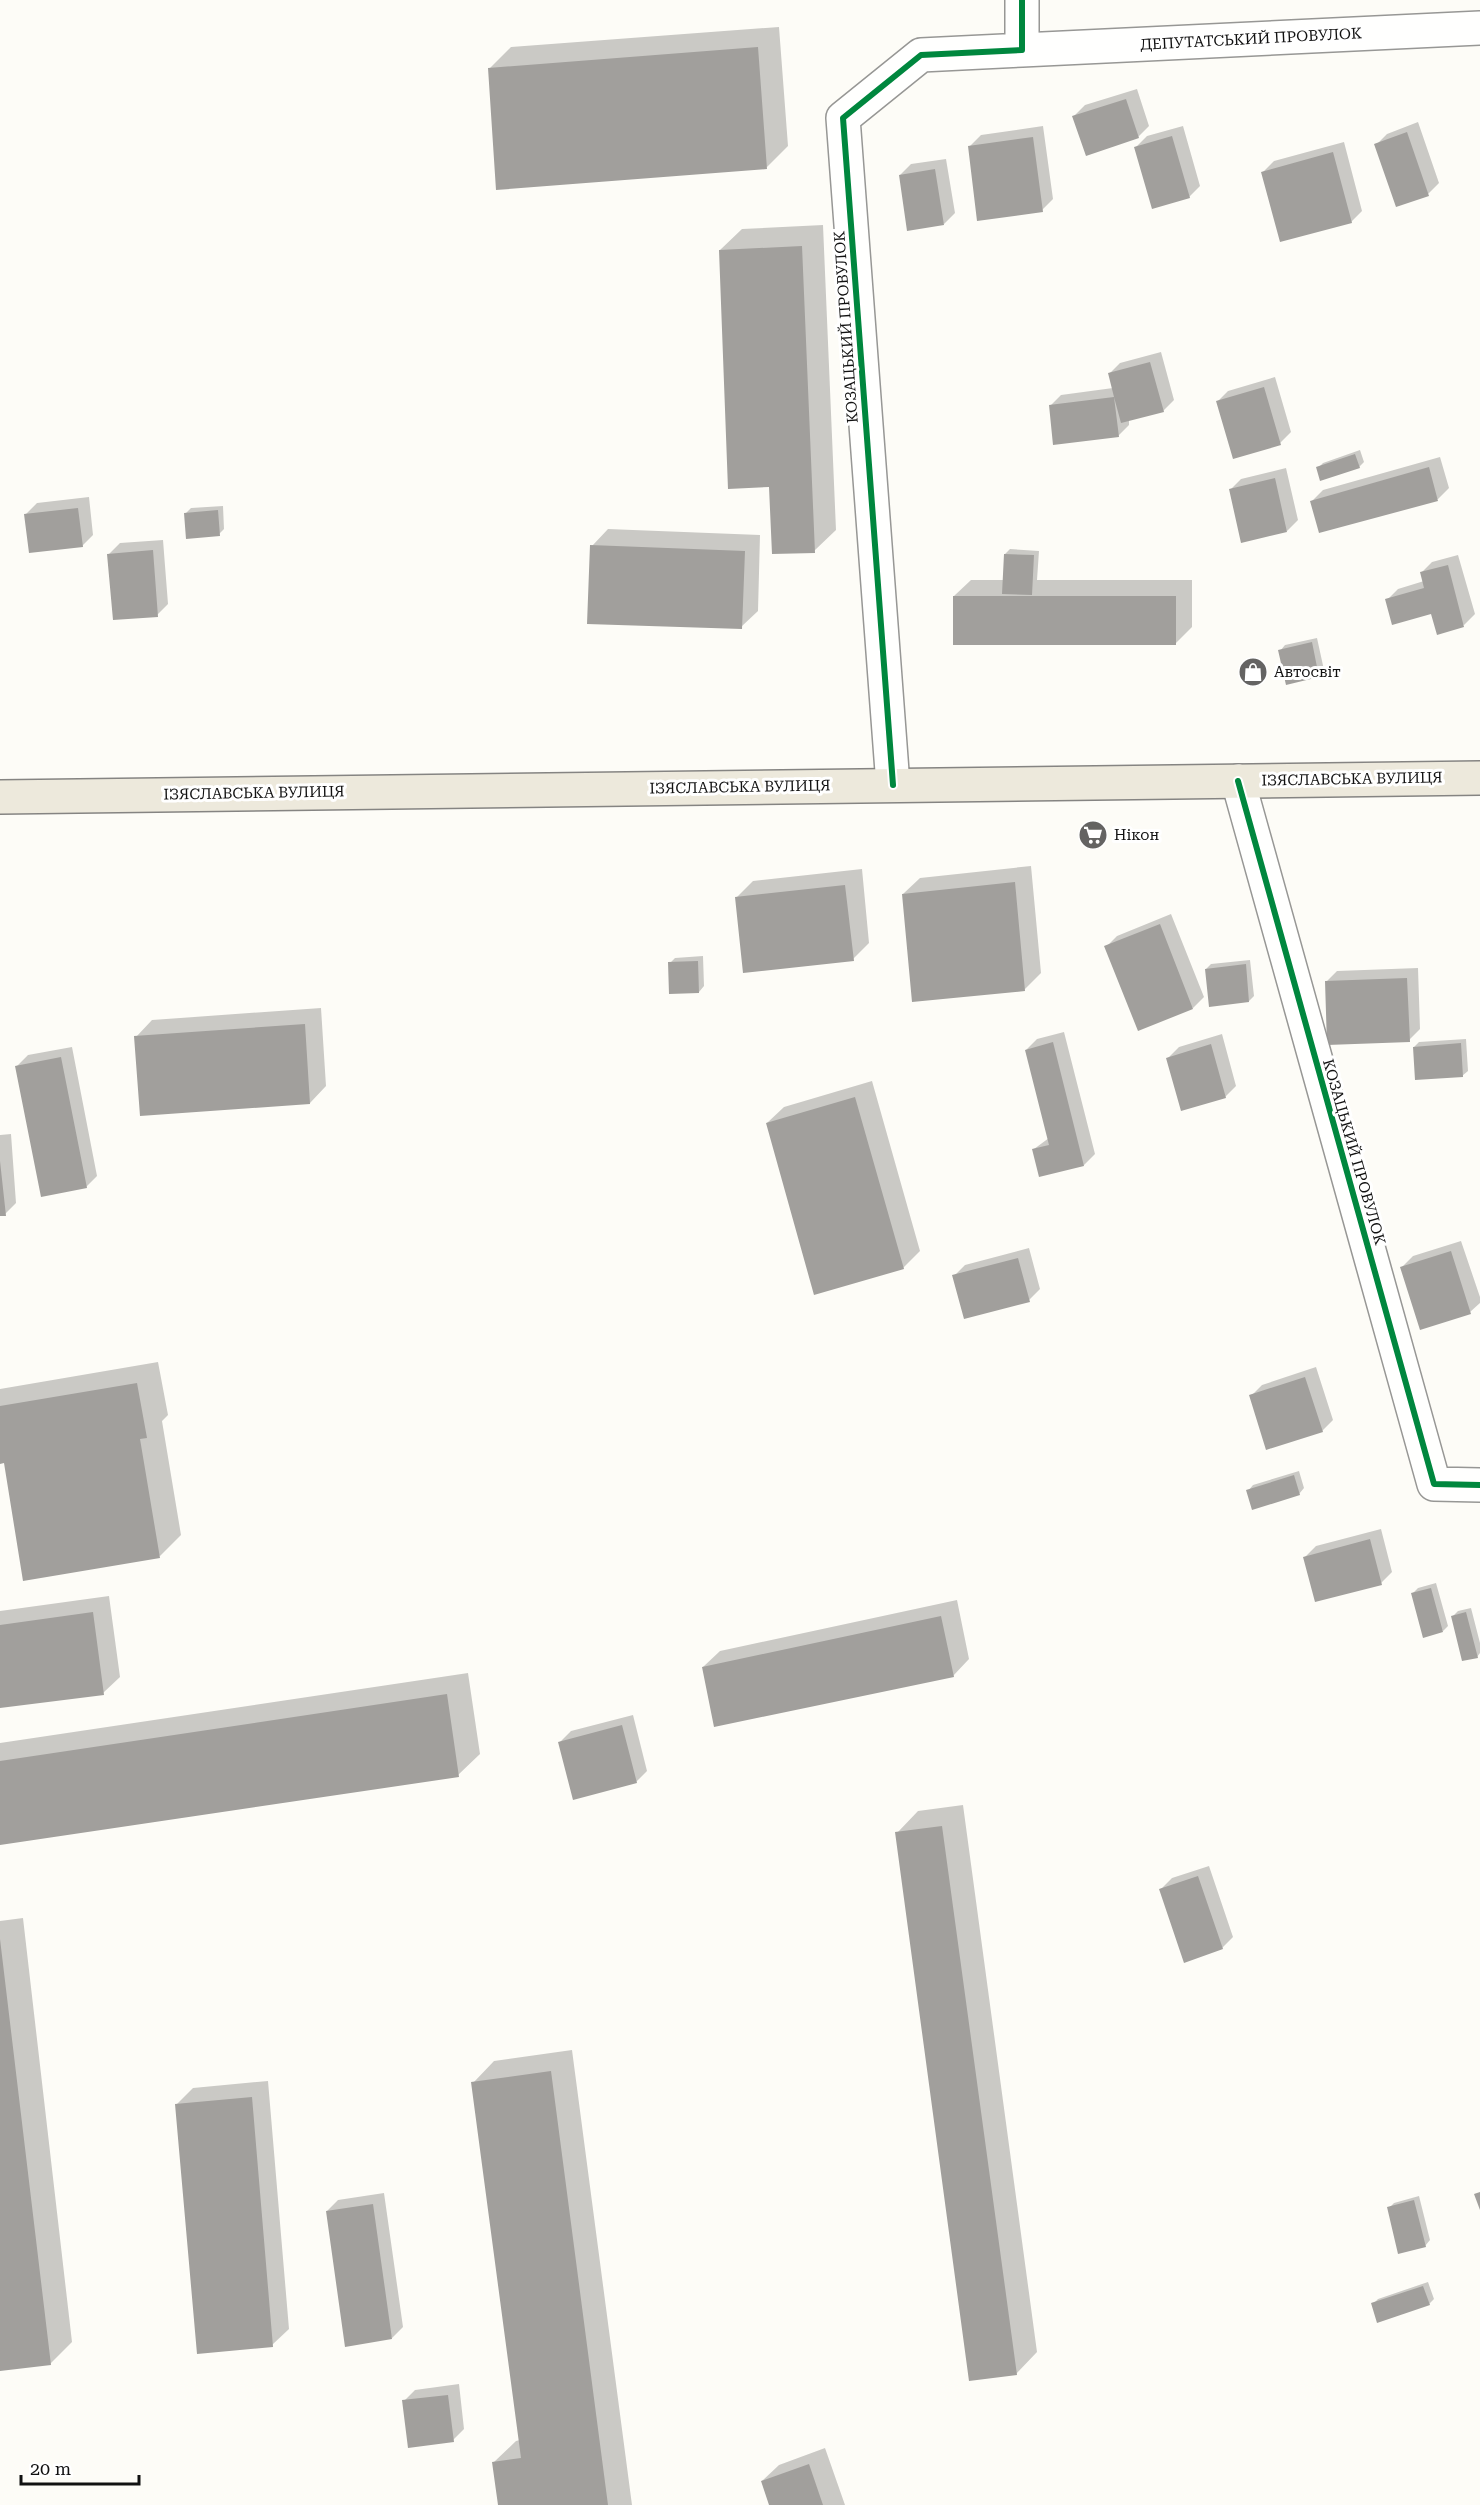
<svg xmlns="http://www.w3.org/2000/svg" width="1480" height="2505" viewBox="0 0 1480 2505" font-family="'Roboto Serif',serif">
<rect width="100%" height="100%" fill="#fdfcf7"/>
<!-- shadow -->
<path fill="#0003" d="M779,27L788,146L767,167L489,69L511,47Z
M1137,89L1149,126L1138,137L1074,116L1085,105Z
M1418,122L1439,183L1428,194L1376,145L1387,134Z
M1043,126L1053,199L1042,210L970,146L981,135Z
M1183,126L1200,186L1189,197L1136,147L1147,136Z
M1344,142L1362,211L1351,222L1263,172L1274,161Z
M946,159L955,213L944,224L900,175L911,164Z
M823,225L836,530L814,551L770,486L720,250L742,229Z
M1161,352L1174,400L1163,411L1129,420V425L1118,436L1050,406L1061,395L1113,388L1109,374L1120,363Z
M1275,377L1291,432L1280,443L1217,402L1228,391Z
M1360,450L1364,462L1359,467L1318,468L1323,463Z
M1440,457L1449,488L1438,499L1312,501L1323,490Z
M1286,468L1298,520L1287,531L1230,490L1241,479Z
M89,497L93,535L82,546L26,514L37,503Z
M223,506L224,529L219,534L185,514L191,508Z
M608,529L760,535L758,611L741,627L592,546Z
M163,540L168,604L157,615L109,554L120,543Z
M1010,549L1039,551L1037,580H1192V627L1176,643L954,596L971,580H1004L1005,554Z
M1458,555L1475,614L1464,625L1432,612L1387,600L1398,589L1424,581L1421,573L1432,562Z
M1317,638L1324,670L1319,676L1280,651L1285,645Z
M1031,866L1041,973L1024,990L903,894L920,878Z
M862,869L869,943L853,959L736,898L753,881Z
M1171,914L1204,997L1193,1008L1106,947L1117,936Z
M703,956L704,986L699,992L670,963L675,958Z
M1250,960L1254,996L1249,1001L1206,969L1211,964Z
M1418,968L1420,1029L1409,1040L1326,982L1337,971Z
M321,1008L326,1086L310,1103L136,1037L152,1020Z
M1064,1032L1095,1154L1084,1165L1034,1149L1049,1138L1026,1050L1037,1039Z
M1222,1034L1236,1086L1225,1097L1168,1058L1179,1047Z
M1466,1039L1468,1071L1462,1076L1414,1047L1419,1042Z
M72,1047L97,1176L86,1187L17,1066L28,1055Z
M872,1081L920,1251L903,1268L767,1123L784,1107Z
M11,1134L16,1203L5,1214H0V1135Z
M1461,1241L1480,1297V1303L1470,1312L1402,1267L1413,1256Z
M1029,1248L1040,1289L1029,1300L954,1276L965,1265Z
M158,1362L168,1415L162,1421L181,1535L160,1556L5,1461L0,1462V1389Z
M1316,1367L1333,1420L1322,1431L1251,1396L1262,1385Z
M1299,1471L1304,1488L1299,1494L1248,1491L1253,1485Z
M1381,1529L1392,1572L1381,1583L1305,1557L1316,1546Z
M1436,1583L1448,1626L1443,1631L1412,1594L1418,1588Z
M109,1596L120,1677L103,1693L0,1707V1611Z
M957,1600L969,1659L953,1676L703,1667L720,1651Z
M1471,1608L1480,1643V1653L1477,1657L1453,1616L1458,1611Z
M468,1673L480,1754L458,1775L0,1844V1743Z
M633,1715L647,1771L636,1782L560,1742L571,1731Z
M963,1805L1037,2352L1016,2374L897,1833L918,1811Z
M1209,1866L1233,1937L1222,1948L1161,1889L1172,1878Z
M23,1918L72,2342L50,2364L0,2370V1921Z
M572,2050L632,2505H500L494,2462L516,2441L520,2440L473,2083L494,2061Z
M268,2081L289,2329L272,2345L177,2104L193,2088Z
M384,2193L403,2327L392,2338L327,2211L338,2200Z
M1419,2196L1430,2240L1425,2246L1389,2208L1394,2203Z
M1428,2282L1434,2299L1429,2304H1373L1378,2299Z
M459,2384L464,2429L453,2440L404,2401L415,2390Z
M825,2448L845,2505H771L762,2481L779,2465Z"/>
<!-- building -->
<path fill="#a19f9c" d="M758,47L767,169L496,190L488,68Z
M1126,99L1139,138L1086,156L1072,116Z
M1407,132L1429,196L1396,207L1374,144Z
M1172,136L1190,198L1152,209L1134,147Z
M1033,137L1043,212L977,221L968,146Z
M1333,152L1352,223L1280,242L1261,172Z
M935,169L944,225L907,231L899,175Z
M802,246L815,553L772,554L769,487L728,489L719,250Z
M1150,362L1164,412L1121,423L1114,397L1119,437L1053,445L1049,405L1114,397L1108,373Z
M1264,387L1281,445L1233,459L1216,401Z
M1355,454L1360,468L1320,481L1316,467Z
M1429,467L1438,501L1319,533L1310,501Z
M1275,478L1287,532L1241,543L1229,489Z
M78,508L83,547L29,553L24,514Z
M218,510L220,536L186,539L184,513Z
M590,545L745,551L742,629L587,624Z
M153,550L158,617L113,620L107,554Z
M1004,554L1034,555L1032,595L1002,594Z
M1448,565L1464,627L1437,635L1431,614L1392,625L1385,599L1424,588L1420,572Z
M953,596H1176V645H953Z
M1312,642L1319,677L1286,685L1278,650Z
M1015,882L1025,991L912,1002L902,894Z
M845,885L854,961L743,973L735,897Z
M1160,924L1193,1009L1138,1031L1104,946Z
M698,961L699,993L669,994L668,962Z
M1246,964L1249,1002L1209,1007L1205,969Z
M1407,978L1410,1042L1327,1045L1325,981Z
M305,1024L310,1104L140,1116L134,1036Z
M1053,1042L1084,1166L1039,1177L1032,1149L1049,1145L1025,1050Z
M1461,1043L1463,1077L1415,1080L1413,1047Z
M1211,1044L1226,1098L1181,1111L1166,1058Z
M61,1057L87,1188L41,1197L15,1066Z
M855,1097L904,1269L814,1295L766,1123Z
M0,1161L6,1216H0Z
M1451,1251L1471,1314L1420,1330L1400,1267Z
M1018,1258L1030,1302L964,1319L952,1275Z
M1305,1377L1323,1432L1266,1450L1249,1395Z
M137,1383L147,1438L140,1439L160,1558L23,1581L4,1463L0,1464V1406Z
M1294,1475L1300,1495L1252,1510L1246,1490Z
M1370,1539L1382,1585L1315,1602L1303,1557Z
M1431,1588L1443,1632L1423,1638L1411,1593Z
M93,1612L104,1695L0,1708V1625Z
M1466,1612L1478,1658L1462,1661L1451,1616Z
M941,1616L954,1677L714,1727L702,1667Z
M447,1694L459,1777L0,1845V1761Z
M622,1725L637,1783L573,1800L558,1742Z
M942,1826L1017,2375L969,2381L895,1832Z
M1198,1876L1223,1949L1184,1963L1159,1889Z
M0,1939L51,2365L0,2371Z
M551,2071L608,2505H498L492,2462L521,2458L471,2082Z
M252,2097L273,2347L197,2354L175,2104Z
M1480,2192V2210L1474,2194Z
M1414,2200L1426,2247L1398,2254L1387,2207Z
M373,2204L392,2339L345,2347L326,2211Z
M1423,2286L1430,2305L1377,2323L1371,2303Z
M448,2395L454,2442L408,2448L402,2400Z
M809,2464L823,2505H769L761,2481Z"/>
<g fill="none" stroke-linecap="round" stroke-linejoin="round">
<!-- street casing -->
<g stroke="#979795" stroke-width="36">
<path id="street" d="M1022,50L1480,28
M1238,781L1434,1484L1480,1485
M893,785L843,118L921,55L1022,50V0"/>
</g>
<!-- primary casing -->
<g stroke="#858482" stroke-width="36">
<path id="primary" d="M0,797L1480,778"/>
</g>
<!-- street -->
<use href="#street" stroke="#fffffe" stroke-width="33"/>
<!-- primary -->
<use href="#primary" stroke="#ede9dc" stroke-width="33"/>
<!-- cycleway casing -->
<g stroke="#fff" stroke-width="10">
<path id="cycleway" d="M1238,781L1434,1484L1480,1485
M893,785L843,118L921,55L1022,50V0"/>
</g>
<!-- cycleway -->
<use href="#cycleway" stroke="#00873e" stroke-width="6"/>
</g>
<!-- icons -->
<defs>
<g id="shop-disc" transform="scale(1.5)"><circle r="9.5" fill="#646362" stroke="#fff"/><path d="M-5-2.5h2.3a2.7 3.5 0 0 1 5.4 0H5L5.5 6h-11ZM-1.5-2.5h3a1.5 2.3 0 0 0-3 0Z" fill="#fff"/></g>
<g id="supermarket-disc" transform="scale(1.5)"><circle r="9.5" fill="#646362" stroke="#fff"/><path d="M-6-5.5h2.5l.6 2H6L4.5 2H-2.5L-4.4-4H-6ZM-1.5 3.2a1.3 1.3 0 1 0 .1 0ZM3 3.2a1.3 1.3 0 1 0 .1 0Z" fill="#fff"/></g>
</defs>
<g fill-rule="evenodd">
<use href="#shop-disc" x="1253" y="672"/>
<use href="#supermarket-disc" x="1093" y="835"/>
</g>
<g text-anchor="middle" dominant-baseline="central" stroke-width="6" stroke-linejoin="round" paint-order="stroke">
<!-- street labels -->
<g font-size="15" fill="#111" stroke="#fff">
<text transform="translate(1251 39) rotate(-3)">ДЕПУТАТСЬКИЙ ПРОВУЛОК</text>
<text transform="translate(846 327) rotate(-94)">КОЗАЦЬКИЙ ПРОВУЛОК</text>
<text transform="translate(1352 779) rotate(-1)">ІЗЯСЛАВСЬКА ВУЛИЦЯ</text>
<text transform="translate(740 787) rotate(-1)">ІЗЯСЛАВСЬКА ВУЛИЦЯ</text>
<text transform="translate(254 793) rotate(-1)">ІЗЯСЛАВСЬКА ВУЛИЦЯ</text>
<text transform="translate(1354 1152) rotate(74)">КОЗАЦЬКИЙ ПРОВУЛОК</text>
</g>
<!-- poi labels -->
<g font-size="15" fill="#111" stroke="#fff" text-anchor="start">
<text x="1274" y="672">Автосвіт</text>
<text x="1114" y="835">Нікон</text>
</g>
</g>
<!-- scale -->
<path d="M21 2475v9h118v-9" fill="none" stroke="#111111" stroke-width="3"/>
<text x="30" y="2475" font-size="18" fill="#111111" stroke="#ffffff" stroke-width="4.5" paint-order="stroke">20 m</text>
</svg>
